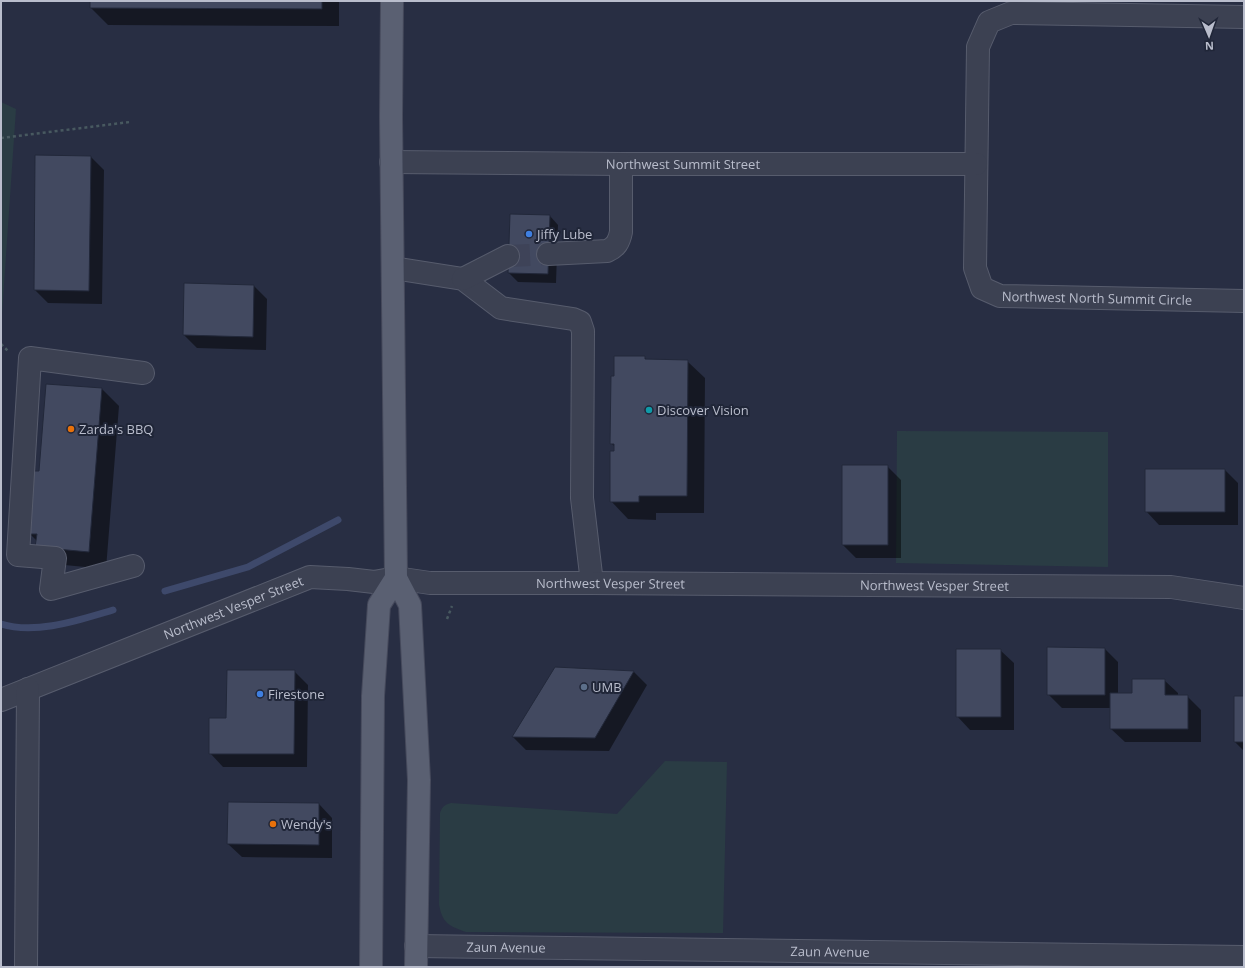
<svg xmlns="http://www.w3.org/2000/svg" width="1245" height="968" viewBox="0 0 1245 968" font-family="'Open Sans',sans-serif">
<rect width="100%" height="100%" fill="#282e43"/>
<!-- green -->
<path fill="#2a3c44" d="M1,102L16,109L1,329Z
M897,431L1108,432V567L896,563Z
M665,761L727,762L723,933L466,932C449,926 442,923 439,904L440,813C442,807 444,805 451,803L617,814Z"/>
<!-- shadow -->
<path fill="#0007" d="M91,1H339V26L108,25L91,8Z
M91,157L104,170L102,304L48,303L35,290Z
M550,216L558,225L556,283L518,282L509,273Z
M185,284L254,286L267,299L266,350L197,348L184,335Z
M644,357L647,360L687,361L705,378L704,513H656V520L628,519L611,501L615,452V447L611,443L615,377Z
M102,389L119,406L106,569L54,564L37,541L29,533L40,472Z
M887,466L901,480V558H856L843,545Z
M1225,470L1238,483V525H1159L1146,511Z
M1105,649L1118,662V694H1133L1164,680L1178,693V696H1187L1201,710V742H1125L1111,729V708H1062L1048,694Z
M1000,650L1014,663V730H970L957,716Z
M555,668L634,672L647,685L609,751L526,750L513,737Z
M294,671L308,685L307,767H223L210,753Z
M1244,697V751L1235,742Z
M319,804L332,818V858L242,857L228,844Z"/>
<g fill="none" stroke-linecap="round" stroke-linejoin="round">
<!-- stream -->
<path stroke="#3e496b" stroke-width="7" d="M165,591L248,567L338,520
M1,624C36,635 79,620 113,610"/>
</g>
<!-- building -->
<path fill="#424960" stroke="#22283a" d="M90,1H322V9L90,8Z
M35,155L91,156L89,291L34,290Z
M510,214L550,215L548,274L508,273Z
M184,283L254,285L253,337L183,335Z
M614,356H645V359L688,360L687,496H639V502H610V451H614V444H610L611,376H614Z
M46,384L102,388L89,552L35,547L37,534H28L33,471H39Z
M842,465H888V545H842Z
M1145,469H1225V512H1145Z
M1047,647L1105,648V695H1047Z
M956,649H1001V717H956Z
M555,667L634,671L595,738L512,737Z
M227,670H295L294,754H209V718H226Z
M1132,679H1165V695H1188V729H1110V693H1132Z
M1234,696H1244V742H1234Z
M228,802L319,803V845L227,844Z"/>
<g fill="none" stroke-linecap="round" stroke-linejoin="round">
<!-- minor-tunnel -->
<path stroke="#3e4358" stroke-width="22" stroke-dasharray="22 11" stroke-linecap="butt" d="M508,256L548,254"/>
<!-- minor casing -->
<g stroke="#575c6d" stroke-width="24">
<g id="minor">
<path id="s1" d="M1244,17L1011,13L989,22L978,47L975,268L982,288L1000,296L1244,301"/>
<path id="s2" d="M391,162L621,164H976"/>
<path d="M548,254L607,251C616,247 619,242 621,232V164"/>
<path d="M393,268L463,279L501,308L573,319L580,322L583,331L582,498L592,583"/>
<path d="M463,279L508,256"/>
<path d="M133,566L51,589L55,558L18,555L30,358L143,373"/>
<path id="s3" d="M1,700L310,577L348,579L374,582L396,578L430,583H592L1171,587L1244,598"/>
<path id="s4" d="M416,946L1244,957"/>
<path d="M26,967L28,689"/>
</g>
</g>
<!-- major casing -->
<g stroke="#464a5c" stroke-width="24">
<path id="major" d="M392,1L391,117L396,578L410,605L419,780L416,967
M371,967L373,696L379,605L396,578"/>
</g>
<!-- path -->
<path stroke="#485960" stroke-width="2.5" stroke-dasharray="3 3" stroke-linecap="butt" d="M1,138L130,122
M1,344L8,351
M447,619L452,606"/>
<!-- minor -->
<use href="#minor" stroke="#3c4152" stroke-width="22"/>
<!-- major -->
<use href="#major" stroke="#5a6072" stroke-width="22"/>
</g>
<!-- markers -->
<g fill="#3f7fe0" stroke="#202638" stroke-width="1.5">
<circle cx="529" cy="234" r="4"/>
<circle cx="260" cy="694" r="4"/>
</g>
<circle fill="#0f9aa8" stroke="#202638" stroke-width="1.5" cx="649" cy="410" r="4"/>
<g fill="#e8710a" stroke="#202638" stroke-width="1.5">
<circle cx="71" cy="429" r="4"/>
<circle cx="273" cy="824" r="4"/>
</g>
<circle fill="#5c6f8a" stroke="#202638" stroke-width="1.5" cx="584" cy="687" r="4"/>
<g text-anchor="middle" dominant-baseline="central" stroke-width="4" stroke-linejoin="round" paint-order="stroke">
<!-- street labels -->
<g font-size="13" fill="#b9bdcc" stroke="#202638">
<text stroke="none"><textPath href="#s2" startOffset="292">Northwest Summit Street</textPath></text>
<text stroke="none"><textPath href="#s1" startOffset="643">Northwest North Summit Circle</textPath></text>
<text stroke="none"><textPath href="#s3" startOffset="634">Northwest Vesper Street</textPath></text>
<text stroke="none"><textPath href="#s3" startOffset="958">Northwest Vesper Street</textPath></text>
<text stroke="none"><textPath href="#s3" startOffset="250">Northwest Vesper Street</textPath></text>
<text stroke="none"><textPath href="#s4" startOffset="90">Zaun Avenue</textPath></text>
<text stroke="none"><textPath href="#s4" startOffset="414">Zaun Avenue</textPath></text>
</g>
<!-- poi labels -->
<g font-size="13" fill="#b9bdcc" stroke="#202638" text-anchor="start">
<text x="537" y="234">Jiffy Lube</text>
<text x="657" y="410">Discover Vision</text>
<text x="79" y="429">Zarda's BBQ</text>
<text x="592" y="687">UMB</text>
<text x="268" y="694">Firestone</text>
<text x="281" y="824">Wendy's</text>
</g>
</g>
<!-- border -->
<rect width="1245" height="968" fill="none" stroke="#b9bdcc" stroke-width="4"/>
<!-- north arrow -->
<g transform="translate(1209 36) rotate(178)" stroke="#202638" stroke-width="3" paint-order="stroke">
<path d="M0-3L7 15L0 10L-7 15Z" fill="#b9bdcc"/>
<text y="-6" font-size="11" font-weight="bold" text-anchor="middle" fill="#b9bdcc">N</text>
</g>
</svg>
